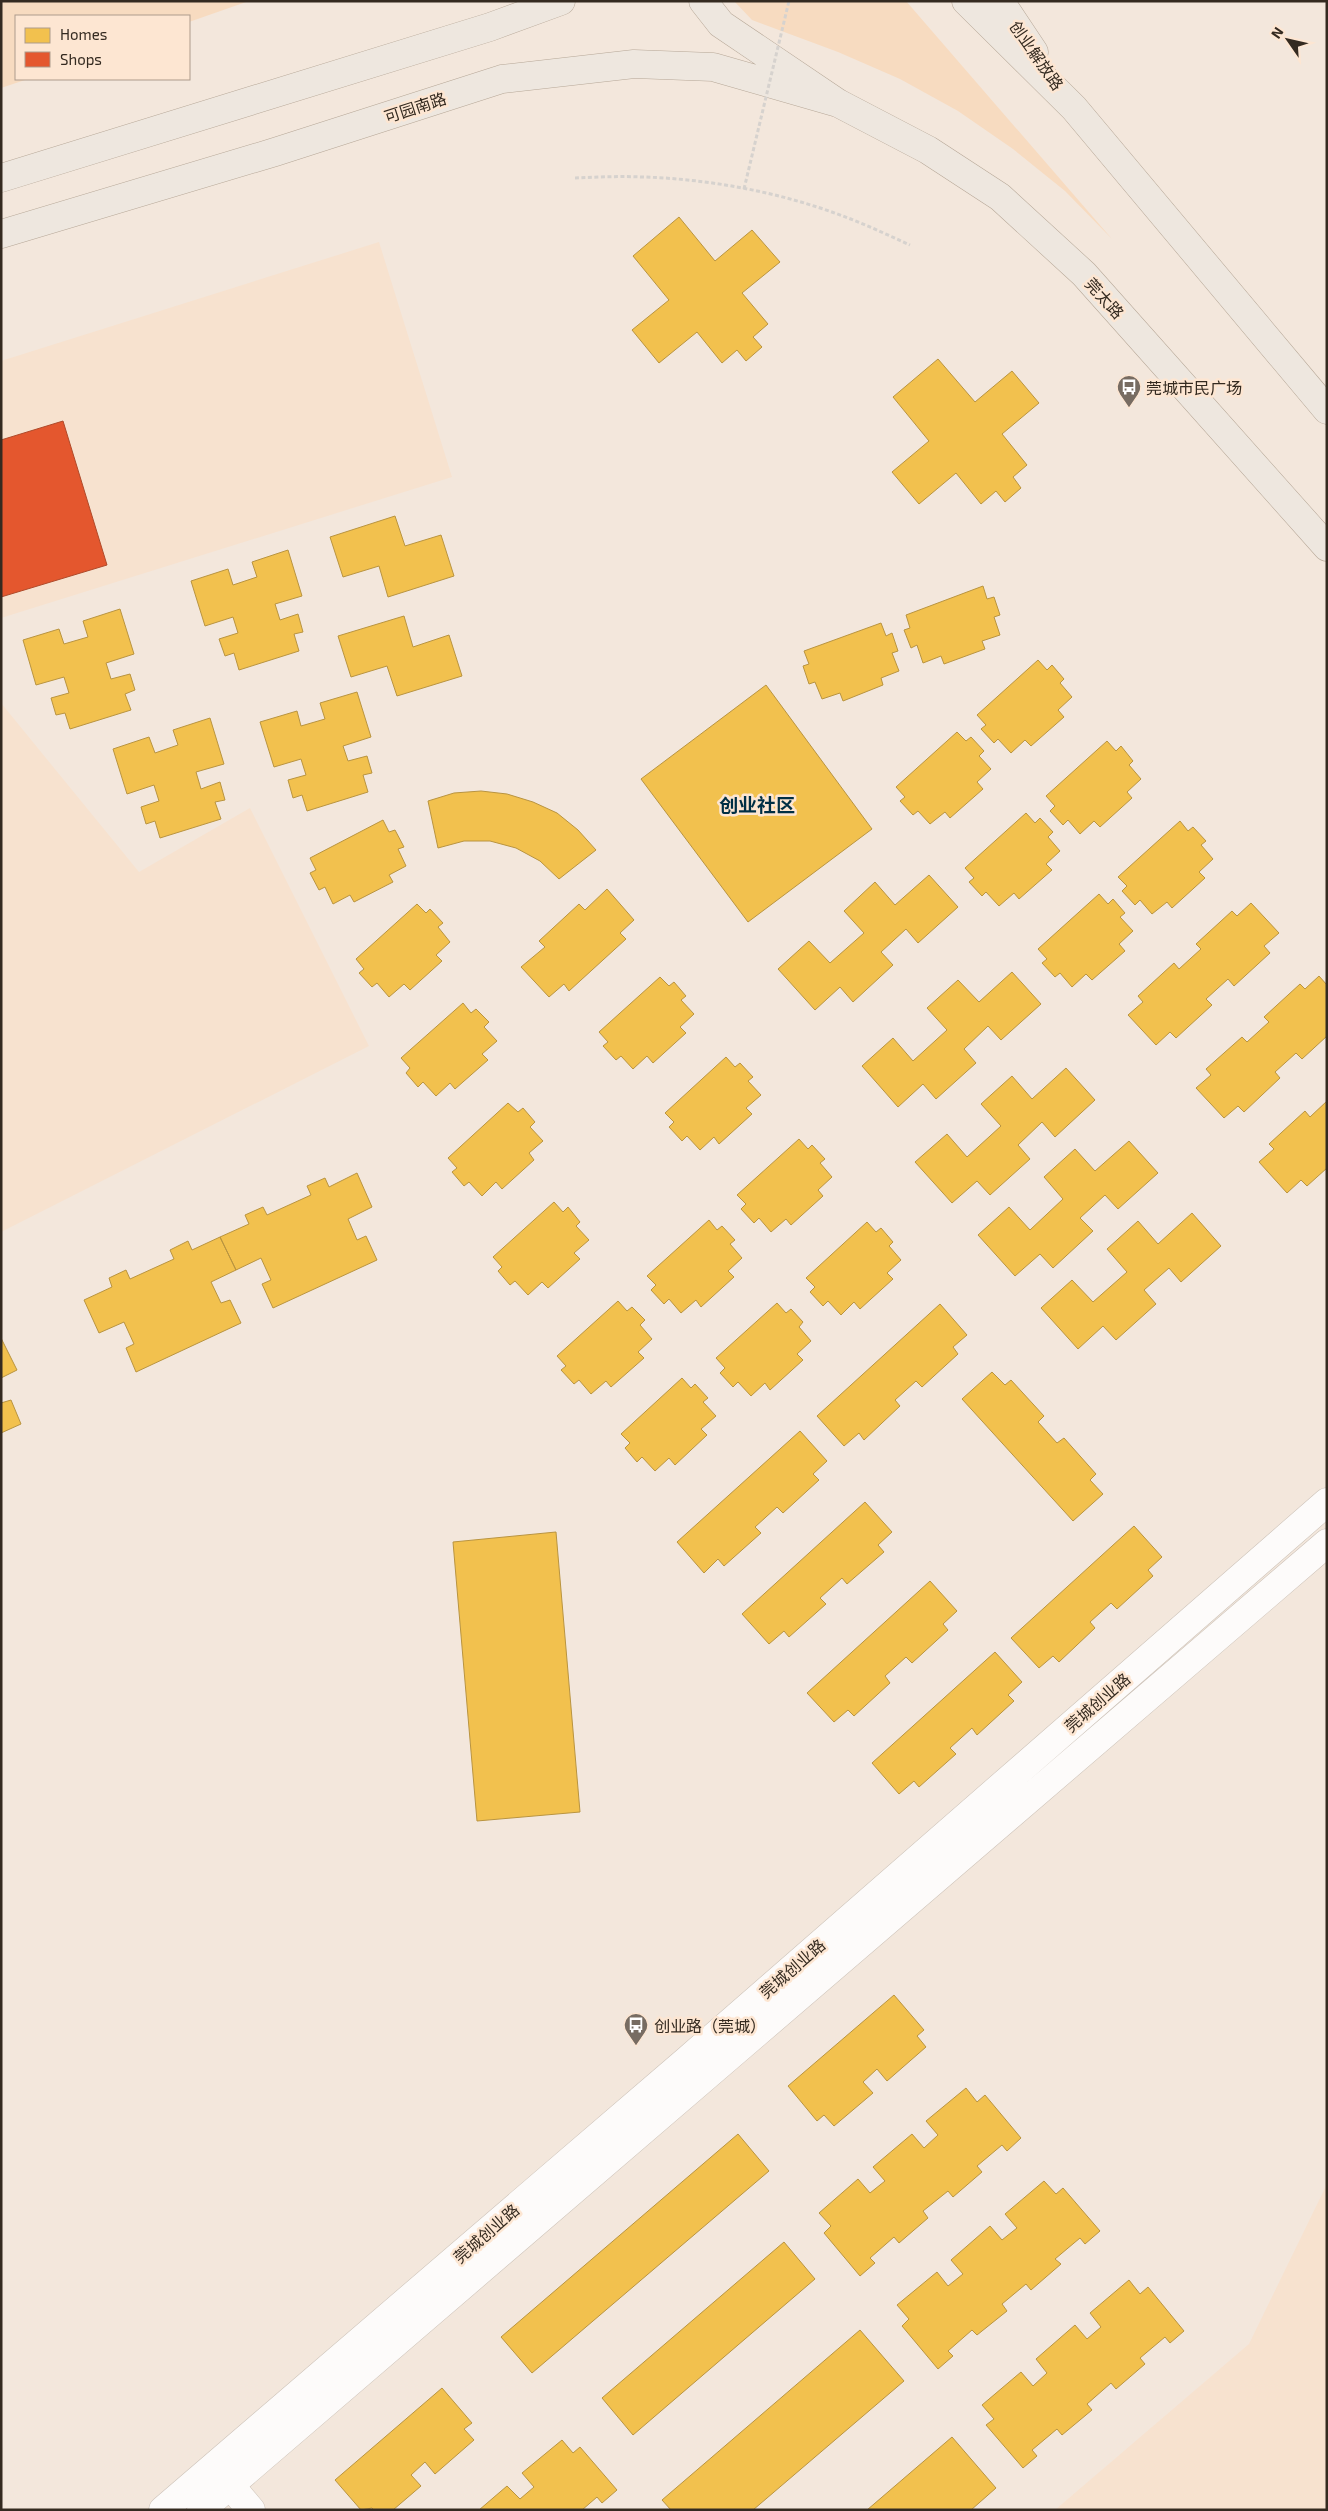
<svg xmlns="http://www.w3.org/2000/svg" width="1328" height="2511" viewBox="0 0 1328 2511" font-family="'Exo 2','Noto Sans SC',sans-serif">
<rect width="100%" height="100%" fill="#f3e7dc"/>
<!-- built -->
<path fill="#f7e2cf" d="M379,242L452,477L1,618V361Z
M1,703L139,872L250,808L369,1046L1,1232Z
M1327,2184V2510H1055L1249,2344Z"/>
<!-- green -->
<path fill="#f7dbc0" d="M1,1H249L189,22V16H16V79H28L1,88Z
M734,1H906L1112,239L1065,191L1013,149L958,111L900,79L838,52L752,20Z"/>
<!-- homes -->
<path fill="#f2c14e" stroke="#b99440" d="M679,217L715,261L752,230L780,262L742,293L768,324L753,337L762,347L746,361L737,350L722,363L697,332L659,363L632,330L669,300L633,256Z
M938,359L975,402L1012,371L1039,403L1002,434L1027,465L1013,477L1021,488L1005,502L996,491L981,504L956,473L919,504L892,472L929,441L893,397Z
M395,516L405,546L441,535L454,576L388,597L379,566L343,577L330,537Z
M288,550L302,596L275,604L280,620L298,614L303,632L294,634L299,651L239,670L234,653L225,656L219,639L238,633L233,617L205,626L191,581L228,569L233,585L257,577L252,562Z
M983,586L987,599L994,597L1000,615L994,617L1000,635L982,641L985,649L944,664L941,656L923,663L917,645L911,648L904,630L910,628L906,615Z
M120,609L134,654L106,663L111,679L130,674L135,690L125,694L131,710L70,729L65,713L56,715L51,698L69,693L64,677L36,685L23,640L59,629L64,644L88,637L83,621Z
M404,616L413,647L449,635L462,676L397,696L387,666L351,677L338,636Z
M881,623L886,636L892,633L898,651L892,653L899,671L881,678L883,685L843,701L840,693L822,699L815,682L809,684L803,666L809,664L804,651Z
M1038,660L1047,670L1052,665L1064,679L1060,683L1072,697L1058,710L1064,717L1031,746L1025,740L1011,753L998,739L994,743L981,729L986,725L977,715Z
M766,685L872,829L748,922L641,779Z
M357,692L371,737L343,746L348,761L367,756L372,773L363,775L368,792L307,811L302,795L293,798L288,780L306,775L301,759L274,767L260,722L297,711L301,726L325,719L320,703Z
M210,718L224,764L196,772L201,789L220,782L225,800L215,802L221,819L160,838L155,821L146,824L141,807L159,801L154,785L127,794L113,749L149,737L155,753L178,745L173,730Z
M957,732L966,741L971,737L984,751L979,756L991,769L977,782L983,789L950,818L945,812L930,824L918,811L913,815L900,801L905,797L896,787Z
M1107,741L1116,751L1121,746L1133,761L1129,765L1141,779L1127,792L1132,798L1100,827L1094,821L1080,834L1068,820L1063,825L1050,811L1055,806L1046,796Z
M481,791L507,794L533,802L557,813L578,830L596,850L559,879L540,861L516,848L490,841H464L438,848L428,801L454,793Z
M1026,813L1035,823L1040,818L1053,832L1048,837L1060,851L1046,864L1052,870L1019,899L1014,893L999,906L986,892L982,896L969,882L974,878L965,868Z
M383,820L389,832L395,830L404,847L398,849L406,866L389,875L393,882L354,902L350,895L333,904L325,887L319,890L310,873L316,870L310,858Z
M1180,821L1188,831L1193,827L1206,841L1201,845L1213,859L1199,872L1205,878L1172,908L1167,902L1152,914L1140,900L1135,905L1122,891L1127,886L1118,877Z
M929,875L958,907L918,943L906,929L881,952L893,965L853,1002L840,987L815,1010L778,969L809,941L830,963L864,933L844,911L875,882L895,905Z
M607,889L634,920L620,933L626,939L569,991L564,984L549,997L521,967L545,947L539,941L579,904L585,910Z
M1099,894L1108,904L1113,899L1125,913L1120,917L1133,931L1119,944L1125,951L1092,980L1086,974L1072,987L1060,973L1055,977L1042,963L1047,959L1038,949Z
M1251,903L1279,933L1264,946L1270,953L1234,986L1228,979L1206,999L1212,1005L1176,1038L1170,1032L1156,1045L1128,1015L1143,1002L1138,996L1174,963L1179,969L1201,949L1196,944L1232,911L1237,916Z
M417,904L426,913L430,909L443,923L438,927L450,942L436,955L442,961L410,990L404,984L389,997L377,983L372,987L359,973L364,969L356,959Z
M1012,972L1041,1004L1001,1040L988,1026L964,1049L976,1063L936,1099L923,1084L898,1107L862,1066L893,1038L913,1061L947,1030L927,1008L958,980L979,1002Z
M1319,976L1327,985V1036L1302,1059L1296,1053L1275,1072L1280,1078L1244,1112L1238,1106L1224,1118L1196,1088L1211,1075L1206,1069L1242,1037L1247,1042L1269,1022L1264,1017L1300,984L1305,989Z
M660,977L669,986L674,982L686,996L681,1000L694,1014L680,1027L686,1033L653,1063L647,1056L633,1069L621,1056L616,1060L603,1046L608,1042L599,1032Z
M463,1003L471,1013L476,1009L489,1022L484,1027L497,1041L482,1054L488,1060L455,1089L450,1083L436,1096L423,1082L418,1087L406,1073L410,1068L401,1058Z
M726,1057L735,1067L740,1063L753,1077L748,1081L761,1095L746,1108L752,1114L719,1144L714,1137L700,1150L687,1136L682,1141L669,1127L674,1122L665,1113Z
M1066,1068L1095,1100L1055,1137L1042,1122L1018,1145L1030,1159L990,1195L977,1181L952,1203L915,1162L947,1134L967,1157L1001,1126L981,1104L1012,1076L1032,1099Z
M1327,1101V1168L1307,1186L1301,1180L1287,1193L1259,1162L1274,1149L1269,1144L1305,1111L1310,1117Z
M508,1103L518,1112L523,1108L535,1122L530,1127L543,1141L529,1153L534,1160L502,1189L496,1182L482,1196L469,1182L464,1186L452,1172L457,1168L448,1158Z
M799,1139L808,1149L812,1145L825,1159L820,1163L832,1177L818,1190L823,1196L791,1225L786,1219L771,1232L759,1218L754,1223L741,1209L746,1204L737,1195Z
M1129,1141L1158,1173L1118,1209L1105,1195L1080,1218L1093,1231L1053,1268L1040,1254L1015,1276L978,1235L1009,1207L1030,1230L1063,1199L1044,1177L1075,1149L1095,1171Z
M357,1173L372,1207L348,1219L357,1240L366,1236L377,1260L273,1308L262,1284L271,1280L261,1258L236,1270L220,1237L249,1224L245,1215L263,1207L267,1215L311,1195L307,1186L325,1178L329,1187Z
M554,1202L563,1212L568,1207L580,1222L576,1226L589,1240L574,1253L580,1259L548,1288L542,1282L528,1295L515,1281L510,1285L498,1271L502,1267L493,1257Z
M1192,1213L1221,1246L1181,1282L1169,1268L1144,1290L1156,1304L1116,1340L1103,1326L1078,1349L1041,1308L1072,1280L1093,1302L1127,1272L1107,1249L1138,1221L1158,1244Z
M709,1220L717,1230L722,1226L735,1240L730,1244L742,1258L728,1271L734,1277L701,1307L696,1300L681,1313L669,1299L664,1304L651,1290L656,1285L647,1276Z
M867,1222L876,1232L881,1228L893,1242L889,1246L901,1260L887,1273L893,1279L860,1309L854,1302L841,1315L828,1301L823,1306L810,1292L815,1287L806,1278Z
M220,1237L236,1270L211,1282L221,1303L230,1300L241,1323L136,1372L126,1348L134,1344L124,1322L99,1333L84,1300L112,1287L109,1278L126,1270L130,1279L174,1259L170,1250L188,1241L192,1250Z
M618,1301L627,1311L632,1307L645,1320L640,1325L652,1339L638,1352L644,1358L611,1387L606,1381L591,1394L579,1380L574,1384L561,1370L566,1366L557,1356Z
M777,1303L786,1313L791,1309L803,1322L799,1327L811,1341L797,1354L803,1360L770,1390L765,1383L751,1396L738,1382L733,1387L720,1373L725,1368L716,1358Z
M940,1304L967,1335L953,1347L958,1354L922,1387L916,1381L895,1400L900,1406L864,1440L859,1433L844,1446L817,1416Z
M1,1338L17,1370L1,1378Z
M992,1372L1005,1385L1011,1380L1044,1416L1038,1422L1057,1443L1064,1438L1096,1474L1090,1480L1103,1494L1073,1521L962,1399Z
M682,1378L691,1388L695,1384L708,1398L703,1402L716,1416L701,1429L707,1435L675,1465L669,1458L655,1471L642,1457L637,1462L625,1448L630,1443L621,1434Z
M11,1400L21,1424L1,1433V1403Z
M800,1431L827,1461L813,1474L819,1480L783,1513L777,1507L755,1527L761,1533L724,1566L718,1559L704,1573L677,1542Z
M865,1502L892,1532L878,1545L884,1552L847,1584L842,1578L820,1598L826,1604L789,1637L784,1631L769,1644L742,1614Z
M1134,1526L1162,1557L1148,1570L1153,1576L1117,1609L1111,1603L1090,1622L1095,1628L1059,1662L1053,1656L1039,1668L1011,1638Z
M556,1532L580,1812L477,1821L453,1542Z
M930,1581L957,1611L943,1624L948,1630L912,1663L906,1657L885,1676L890,1683L854,1716L848,1710L834,1722L807,1693Z
M995,1652L1022,1682L1008,1695L1014,1701L977,1735L972,1728L950,1748L956,1754L919,1787L914,1781L899,1794L872,1763Z
M894,1995L924,2030L917,2036L926,2047L887,2081L877,2069L863,2082L873,2093L834,2126L824,2115L817,2121L788,2086Z
M966,2088L977,2102L985,2095L1021,2138L1007,2151L1002,2145L977,2166L982,2172L953,2197L948,2191L923,2211L928,2218L899,2243L894,2237L870,2258L875,2263L860,2276L824,2233L831,2226L819,2213L858,2179L870,2193L885,2181L873,2167L912,2134L924,2148L938,2135L926,2121Z
M738,2134L769,2171L532,2373L501,2337Z
M1044,2181L1056,2194L1063,2188L1100,2231L1085,2244L1080,2238L1055,2259L1061,2264L1031,2290L1026,2284L1002,2304L1007,2311L977,2335L972,2330L948,2351L953,2356L938,2369L902,2326L909,2319L897,2305L937,2272L948,2286L963,2274L951,2260L990,2226L1002,2240L1017,2228L1005,2214Z
M784,2242L815,2279L633,2435L602,2398Z
M1129,2280L1140,2294L1148,2287L1184,2331L1170,2343L1165,2337L1140,2358L1145,2364L1116,2389L1111,2383L1087,2404L1092,2410L1062,2435L1057,2429L1032,2450L1037,2456L1023,2468L986,2425L994,2419L982,2405L1021,2372L1033,2386L1047,2373L1036,2359L1075,2325L1087,2339L1101,2327L1090,2313Z
M860,2330L904,2381L753,2510H671L662,2500Z
M442,2388L472,2423L464,2429L474,2440L435,2474L425,2462L411,2475L421,2486L393,2510H374L372,2508L361,2510L335,2480Z
M952,2437L996,2488L971,2510H867Z
M562,2440L573,2453L580,2447L617,2490L602,2503L597,2497L582,2510H479L507,2486L520,2499L534,2487L522,2473Z"/>
<!-- shops -->
<path fill="#e4572e" stroke="#af4a2a" d="M63,421L107,565L1,597V440Z"/>
<g fill="none" stroke-linecap="round" stroke-linejoin="round">
<!-- street casing -->
<g stroke="#ccc2b8" stroke-width="29">
<path id="street" d="M215,2467L251,2510"/>
</g>
<!-- secondary casing -->
<g stroke="#ccc2b8" stroke-width="29">
<path id="secondary" d="M163,2510L686,2061L1327,1502
M201,2510L1327,1543"/>
</g>
<!-- primary casing -->
<g stroke="#b6a797" stroke-width="29">
<path id="primary" d="M703,1L721,24L838,103L928,150L1000,197L1084,274L1327,547
M966,1L1074,108L1327,410
M1000,1L1034,52
M1,178L490,27L561,1
M1,234L275,152L502,79L634,64L713,67L838,103"/>
</g>
<!-- path -->
<path stroke="#d6d2ce" stroke-width="3" stroke-dasharray="4 2.5" stroke-linecap="butt" d="M575,178C597,177 620,176 643,177C711,179 784,193 848,218C869,226 890,236 910,245"/>
<!-- street -->
<use href="#street" stroke="#fdfbfa" stroke-width="28"/>
<!-- secondary -->
<use href="#secondary" stroke="#fdfbfa" stroke-width="28"/>
<!-- primary -->
<use href="#primary" stroke="#eee7df" stroke-width="28"/>
<!-- path-bridge -->
<path stroke="#d6d2ce" stroke-width="3" stroke-dasharray="4 2.5" stroke-linecap="butt" d="M744,189L789,1"/>
</g>
<!-- icons -->
<defs>
<g id="bus-pin" transform="scale(1.25)"><path d="M0 17L-7.5 6A9.5 9.5 0 1 1 7.5 6Z" fill="#776c62" stroke="#fde6d2"/><path d="M-5-6H5V4H4V6H2V4H-2V6H-4V4H-5ZM-3.5-4V0h7V-4ZM-3.5 1.2v1.5H-2V1.2ZM2 1.2v1.5H3.5V1.2Z" fill="#fff"/></g>
</defs>
<g fill-rule="evenodd">
<use href="#bus-pin" x="1129" y="387"/>
<use href="#bus-pin" x="636" y="2025"/>
</g>
<g text-anchor="middle" dominant-baseline="central" stroke-width="5" stroke-linejoin="round" paint-order="stroke">
<!-- street labels -->
<g font-size="16" fill="#342a20" stroke="#fde6d2">
<text transform="translate(1037 55) rotate(55)">创业解放路</text>
<text transform="translate(415 107) rotate(-18)">可园南路</text>
<text transform="translate(1105 298) rotate(48)">莞太路</text>
<text transform="translate(1097 1702) rotate(-41)">莞城创业路</text>
<text transform="translate(792 1968) rotate(-41)">莞城创业路</text>
<text transform="translate(486 2233) rotate(-41)">莞城创业路</text>
</g>
<!-- poi labels -->
<g font-size="16" fill="#342a20" stroke="#fde6d2" text-anchor="start">
<text x="1146" y="387">莞城市民广场</text>
<text x="654" y="2025">创业路（莞城）</text>
</g>
<!-- quarter labels -->
<g font-size="19" font-weight="bold" fill="#002f44" stroke="#fde6d2">
<text x="757" y="804">创业社区</text>
</g>
</g>
<!-- border -->
<rect width="1328" height="2511" fill="none" stroke="#342a20" stroke-width="5"/>
<!-- legend -->
<rect x="15" y="15" width="175" height="65" fill="#fde6d2" stroke="#ad9b8b"/>
<rect x="25" y="28" width="25" height="15" fill="#f2c14e" stroke="#ad9b8b"/>
<text x="60" y="40" font-size="15" fill="#342a20">Homes</text>
<rect x="25" y="52" width="25" height="15" fill="#e4572e" stroke="#ad9b8b"/>
<text x="60" y="65" font-size="15" fill="#342a20">Shops</text>
<!-- north arrow -->
<g transform="translate(1288 40) rotate(304)" stroke="#fde6d2" stroke-width="4" paint-order="stroke">
<path d="M0-4L9 19L0 12L-9 19Z" fill="#342a20"/>
<text y="-8" font-size="14" font-weight="bold" text-anchor="middle" fill="#342a20">N</text>
</g>
</svg>
